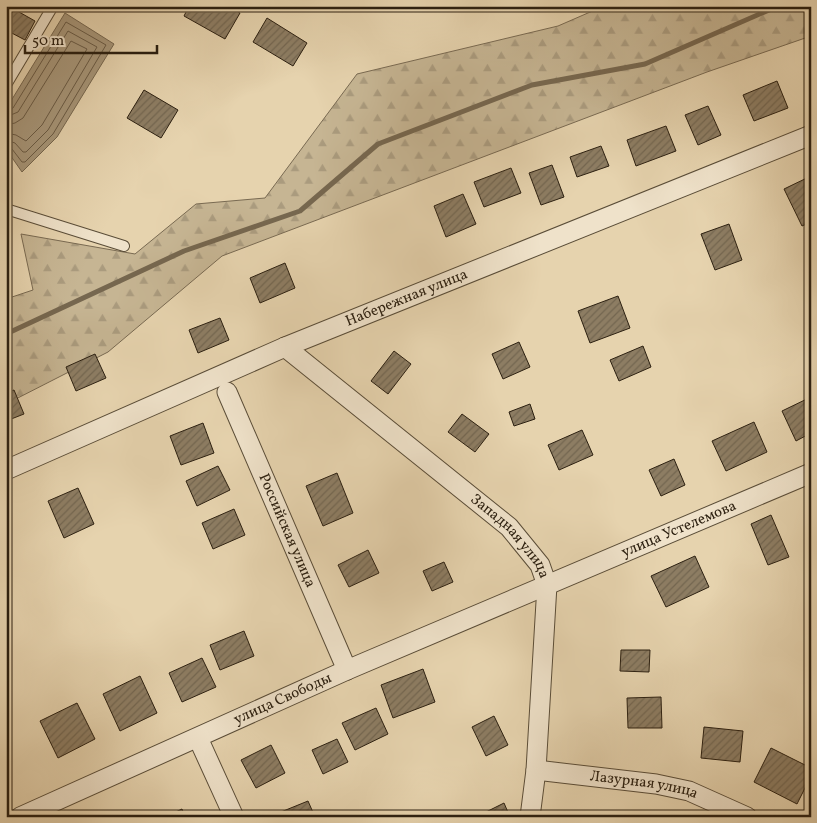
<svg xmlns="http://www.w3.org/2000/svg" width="817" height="823" viewBox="0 0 817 823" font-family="Vollkorn,serif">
<defs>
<pattern id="forest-firs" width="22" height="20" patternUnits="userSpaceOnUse" patternTransform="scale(1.25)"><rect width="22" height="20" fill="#c6b593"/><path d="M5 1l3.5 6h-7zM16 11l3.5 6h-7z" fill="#aa9b7e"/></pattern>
<pattern id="building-hatch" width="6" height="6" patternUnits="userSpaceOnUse" patternTransform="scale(1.25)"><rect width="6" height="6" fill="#8d7d63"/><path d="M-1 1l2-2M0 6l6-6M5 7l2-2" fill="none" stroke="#736650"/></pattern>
</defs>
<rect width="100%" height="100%" fill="#e6d3ae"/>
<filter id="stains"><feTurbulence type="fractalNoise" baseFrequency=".004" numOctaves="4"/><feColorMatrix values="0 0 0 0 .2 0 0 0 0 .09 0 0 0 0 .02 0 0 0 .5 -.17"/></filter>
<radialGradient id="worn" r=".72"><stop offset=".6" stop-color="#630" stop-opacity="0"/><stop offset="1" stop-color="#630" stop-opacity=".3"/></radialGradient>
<!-- forest -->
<path fill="url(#forest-firs)" stroke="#796a52" d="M604,6H811V36L707,72L222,256L108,352L6,404V299L33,290L21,234L135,254L196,204L265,198L357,74L558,26Z"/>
<!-- water -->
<path fill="#a79679" stroke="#76674f" d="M65,13L114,44L57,137L22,172L6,149V109Z"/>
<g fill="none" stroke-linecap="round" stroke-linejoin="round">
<!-- shore -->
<path stroke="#6a5b45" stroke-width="1" d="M6,111L13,108L66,22L106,45L53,134L25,162H22L12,149L6,147
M6,117L18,112L68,31L97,47L48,130L26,152H23L15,143L6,140
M6,125L15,123L23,118L71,41L87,49L42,125L26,141L16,135L6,133"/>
<!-- stream -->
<path stroke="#76674f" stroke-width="5" d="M6,334L184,251L300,211L378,144L532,85L645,64L778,6"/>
</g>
<!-- building -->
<path fill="url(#building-hatch)" stroke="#2c2011" d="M189,6H229L240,13L225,39L184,16Z
M12,8L35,21L25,40L6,30V18Z
M267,18L307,43L293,66L253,42Z
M777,81L788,108L754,121L743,95Z
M144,90L178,110L161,138L127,118Z
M708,106L721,135L698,145L685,115Z
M666,126L676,151L636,166L627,140Z
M601,146L609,166L577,177L570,157Z
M552,165L564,197L541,205L529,173Z
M511,168L521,193L484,207L474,182Z
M811,176V222L802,226L784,189Z
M463,194L476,224L446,237L434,206Z
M729,224L742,260L715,270L701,234Z
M285,263L295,288L260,303L250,278Z
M618,296L630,328L590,343L578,311Z
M220,318L229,340L198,353L189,330Z
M519,342L530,367L503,379L492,354Z
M643,346L651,367L619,381L610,360Z
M394,351L411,364L388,394L371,381Z
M95,354L106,378L76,391L66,367Z
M14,390L24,414L6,421V393Z
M811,397V433L796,441L782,411Z
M530,404L535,419L514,426L509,412Z
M462,414L489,434L475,452L448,432Z
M754,422L767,452L726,471L712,441Z
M203,423L214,453L181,465L170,436Z
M582,430L593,455L559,470L548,445Z
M674,459L685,485L661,496L649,470Z
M218,466L230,490L197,506L186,481Z
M337,473L353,513L323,526L306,486Z
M78,488L94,524L64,538L48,501Z
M234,509L245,535L213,549L202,523Z
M771,515L789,557L768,565L751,524Z
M368,550L379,573L349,587L338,565Z
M695,556L709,587L666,607L651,576Z
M444,562L453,582L432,591L423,571Z
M244,631L254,656L220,670L210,645Z
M621,650H650L649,672L620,671Z
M202,658L216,687L182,702L169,673Z
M423,669L435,702L393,718L381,685Z
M140,676L157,713L120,731L103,694Z
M661,697L662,728H628L627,698Z
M77,703L95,739L58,758L40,721Z
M376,708L388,734L355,750L342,723Z
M494,716L508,745L486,756L472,727Z
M704,727L743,731L740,762L701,758Z
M337,739L348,762L323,774L312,750Z
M271,745L285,773L256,788L241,760Z
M771,748L811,768V776L797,804L754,782Z
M308,801L315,817H277L276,814Z
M504,803L510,817H476Z
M182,809L185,817H165Z"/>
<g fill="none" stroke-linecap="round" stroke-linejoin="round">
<!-- service casing -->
<g stroke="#5a4d38" stroke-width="12">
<path id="service" d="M6,85L53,6
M6,209L124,246"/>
</g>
<!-- minor casing -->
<g stroke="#5a4d38" stroke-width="21">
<g id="minor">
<path id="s1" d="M285,347L509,527L540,565L547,585L536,770L530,817"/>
<path id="s2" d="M227,392L347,670"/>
<path id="s3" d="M6,470L285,347L811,135"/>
<path d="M198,738L234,817"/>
<path id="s4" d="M536,770L656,784L689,791L747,817"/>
<path id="s5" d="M20,817L347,670L811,473"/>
</g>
</g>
<!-- service -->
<use href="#service" stroke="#efe2ca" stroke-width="10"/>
<!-- minor -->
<use href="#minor" stroke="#efe2ca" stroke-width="19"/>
</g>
<g text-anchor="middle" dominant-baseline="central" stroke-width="4" stroke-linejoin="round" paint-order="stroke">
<!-- street labels -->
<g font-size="15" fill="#2c2011" stroke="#efe2ca">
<text stroke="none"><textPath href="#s3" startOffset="436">Набережная улица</textPath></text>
<text stroke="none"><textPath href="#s5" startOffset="719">улица Устелемова</textPath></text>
<text stroke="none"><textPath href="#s2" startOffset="151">Российская улица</textPath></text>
<text stroke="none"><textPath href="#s1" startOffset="295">Западная улица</textPath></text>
<text stroke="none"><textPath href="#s5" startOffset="288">улица Свободы</textPath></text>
<text stroke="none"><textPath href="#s4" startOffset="109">Лазурная улица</textPath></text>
</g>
</g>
<!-- margin -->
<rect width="817" height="823" fill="none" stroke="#e6d3ae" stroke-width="25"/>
<rect x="8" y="8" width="802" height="808" fill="none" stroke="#2c2011" stroke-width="2.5"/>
<rect x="12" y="12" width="792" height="798" fill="none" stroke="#2c2011"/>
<!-- scale -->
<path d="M25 45v8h132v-8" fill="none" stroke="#2c2011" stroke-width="2.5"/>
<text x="32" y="45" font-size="15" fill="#2c2011" stroke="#efe2ca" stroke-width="4" paint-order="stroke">50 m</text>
<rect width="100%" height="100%" filter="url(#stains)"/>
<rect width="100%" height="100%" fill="url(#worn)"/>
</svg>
